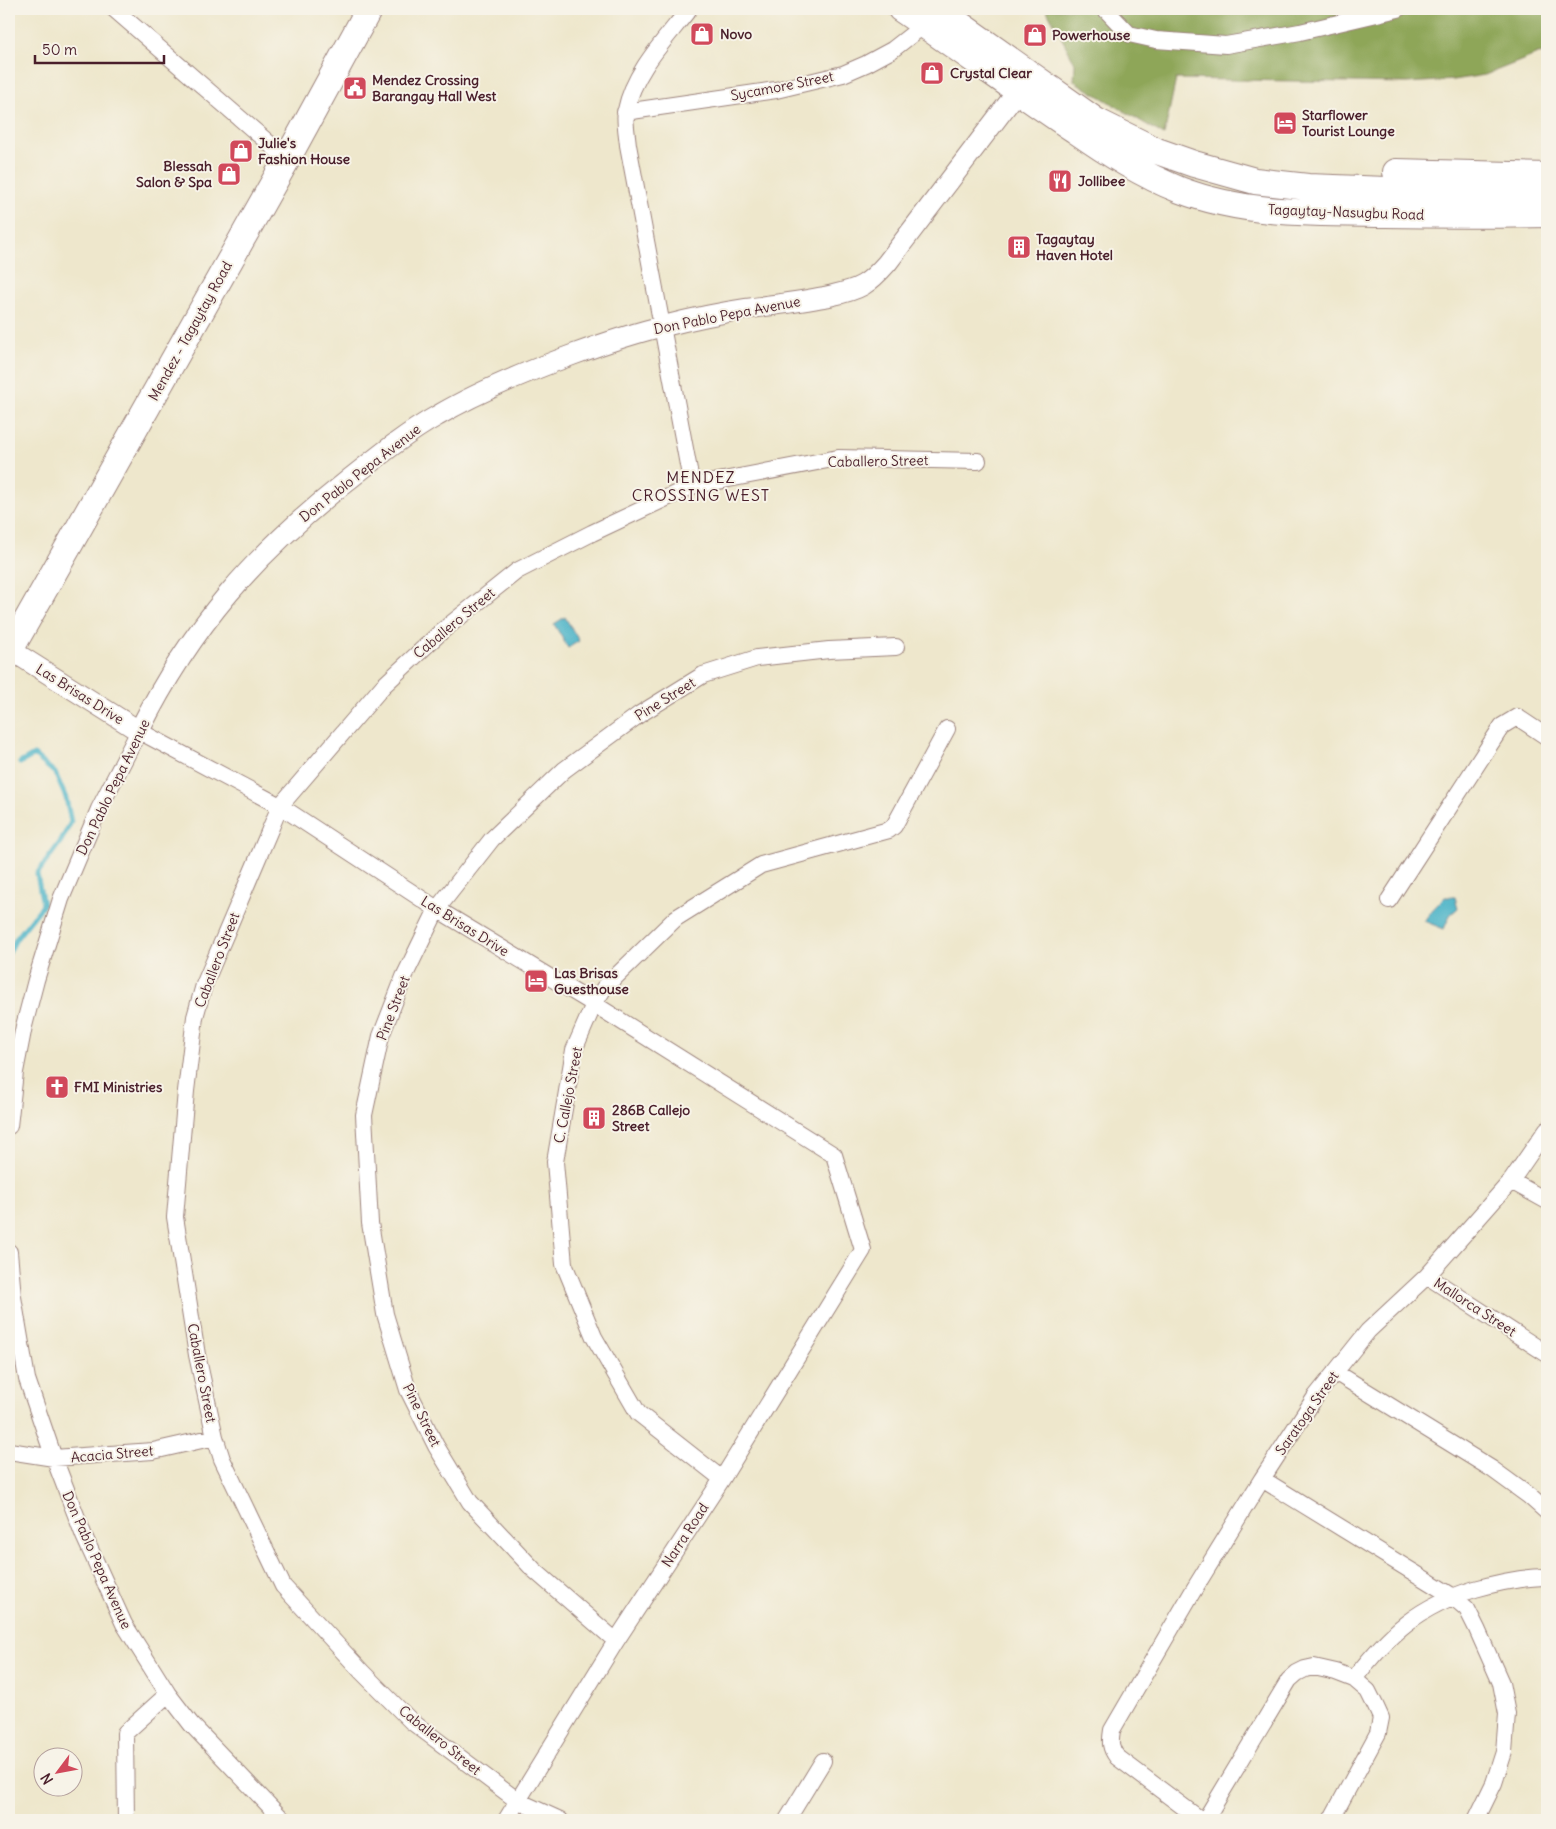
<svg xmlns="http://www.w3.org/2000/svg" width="1556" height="1829" viewBox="0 0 1556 1829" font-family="Delius,sans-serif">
<rect width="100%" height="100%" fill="#f7f3e8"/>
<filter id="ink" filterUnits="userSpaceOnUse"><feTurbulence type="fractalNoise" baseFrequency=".02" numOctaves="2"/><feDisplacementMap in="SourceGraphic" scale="10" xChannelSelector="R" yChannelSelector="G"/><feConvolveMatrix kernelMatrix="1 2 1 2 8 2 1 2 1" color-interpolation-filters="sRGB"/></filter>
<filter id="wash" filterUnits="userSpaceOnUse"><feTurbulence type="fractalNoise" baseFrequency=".0096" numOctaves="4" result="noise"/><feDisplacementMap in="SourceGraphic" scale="20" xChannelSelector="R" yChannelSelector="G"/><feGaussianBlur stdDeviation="1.12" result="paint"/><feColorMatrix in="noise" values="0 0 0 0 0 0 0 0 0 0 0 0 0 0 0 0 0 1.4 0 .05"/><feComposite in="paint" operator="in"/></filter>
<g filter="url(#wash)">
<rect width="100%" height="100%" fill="#eee7cc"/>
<!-- forest -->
<path fill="#8ea659" stroke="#6c6242" d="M1046,9H1547V53L1538,54L1485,75L1454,80L1407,83L1176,79L1164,135L1074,81L1075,63Z"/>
<!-- water -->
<path fill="#49b3c7" stroke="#4a6979" d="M565,617L579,641L568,648L554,624Z
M1445,897H1455L1458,908L1450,915L1444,929L1424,921L1433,909Z"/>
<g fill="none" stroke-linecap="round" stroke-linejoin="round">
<!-- stream -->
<path stroke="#49b3c7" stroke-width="5" d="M9,953L16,939L43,905L37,874L61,841L71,822L66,798L55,773L34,755L20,763"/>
</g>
</g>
<g filter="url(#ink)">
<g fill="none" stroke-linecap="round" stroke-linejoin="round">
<!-- minor casing -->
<g stroke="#9c837c" stroke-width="18">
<path id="minor" d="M114,9L287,159
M689,9C666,39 634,71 626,110C624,120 627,134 628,145L692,486
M1105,9L1129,34L1156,40L1226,45L1300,32L1398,9
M625,112L776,90L843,74L866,64L892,50L924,25
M1389,900L1502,726L1517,717L1547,737
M9,1126L15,1072L24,1026L36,980L61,899L99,809L139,731L280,806L437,909L594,1004L834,1155L863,1250L722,1479L616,1641L506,1820
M1511,1181L1547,1201
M9,1252L13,1297L27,1379L54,1458L84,1536L124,1624L168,1694L191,1724L283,1820
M1427,1276L1547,1354
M1335,1372L1492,1469L1529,1496L1547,1512
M9,1451L54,1458L153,1451L215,1437
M722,1479L638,1413L594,1337L564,1264L555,1162L574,1050L594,1004L604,988L676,918L761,865L889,830L894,826L947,729
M1262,1479L1452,1596L1467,1609L1477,1629L1501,1683L1507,1714L1504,1752L1494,1783L1476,1820
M616,1641L534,1570L470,1502L436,1446L408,1390L385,1314L370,1223L364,1115L381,1036L404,977L437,909L492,839L564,770L640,714L703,675L757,658L829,650L896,647
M1354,1679C1389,1633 1419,1606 1475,1589C1500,1582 1522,1577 1547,1577
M126,1820L125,1733L168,1694
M560,1820L518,1801L411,1721L362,1672L283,1586L222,1459L215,1437L197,1355L175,1217L186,1091L195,1017L204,985L280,806L383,686L442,631L517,571L592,533L692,486L838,458L978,461
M787,1820L823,1761
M1201,1820L1117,1757C1110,1748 1110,1742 1112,1730L1193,1591L1262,1479L1316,1396L1368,1331L1427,1276L1511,1181L1547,1129
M1205,1820L1289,1680L1297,1673L1305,1669L1314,1667L1336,1672L1354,1679L1368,1691L1376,1707L1381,1718L1378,1733L1331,1820"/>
</g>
<!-- tertiary casing -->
<g stroke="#9c837c" stroke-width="22">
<path id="tertiary" d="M9,649L139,731C192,625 255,554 347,481C376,458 405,434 437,416C479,391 526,372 572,355C602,344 633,333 664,326C691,319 719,313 746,309C772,305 798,302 824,297C837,294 851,292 863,285C873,279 880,271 887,263L1017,92"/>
</g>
<!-- primary casing -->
<g stroke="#9c837c" stroke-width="28">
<path id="primary" d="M901,9C960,49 1016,91 1075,130C1108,153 1142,175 1180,190C1245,215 1316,213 1385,214C1439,215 1493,215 1547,214
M938,9L1096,121L1157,151L1194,164L1255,181L1308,187L1547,196
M1396,172L1547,176
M9,652L287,159L369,9"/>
</g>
<!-- minor -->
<use href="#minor" stroke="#fff" stroke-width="16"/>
<!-- tertiary -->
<use href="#tertiary" stroke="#fff" stroke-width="20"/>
<!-- primary -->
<use href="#primary" stroke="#fff" stroke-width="26"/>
</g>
</g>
<!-- icons -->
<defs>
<g id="shop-square" transform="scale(1.25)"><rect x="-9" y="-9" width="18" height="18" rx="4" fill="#d1495b" stroke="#f7f3e8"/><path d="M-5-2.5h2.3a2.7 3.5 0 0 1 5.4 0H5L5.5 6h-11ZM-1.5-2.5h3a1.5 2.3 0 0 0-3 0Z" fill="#fff"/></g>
<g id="civic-square" transform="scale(1.25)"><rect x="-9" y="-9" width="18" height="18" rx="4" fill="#d1495b" stroke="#f7f3e8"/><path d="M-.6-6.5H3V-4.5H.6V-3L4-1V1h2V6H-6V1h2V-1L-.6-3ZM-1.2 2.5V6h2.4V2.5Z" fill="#fff"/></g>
<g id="hotel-square" transform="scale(1.25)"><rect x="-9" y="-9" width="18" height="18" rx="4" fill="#d1495b" stroke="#f7f3e8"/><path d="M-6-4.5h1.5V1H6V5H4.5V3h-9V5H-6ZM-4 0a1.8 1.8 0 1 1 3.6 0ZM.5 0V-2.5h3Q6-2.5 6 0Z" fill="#fff"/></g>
<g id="restaurant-square" transform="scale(1.25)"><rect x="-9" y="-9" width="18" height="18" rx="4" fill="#d1495b" stroke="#f7f3e8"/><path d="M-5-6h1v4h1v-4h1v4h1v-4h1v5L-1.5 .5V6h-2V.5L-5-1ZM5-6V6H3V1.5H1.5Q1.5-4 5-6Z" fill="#fff"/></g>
<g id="building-square" transform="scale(1.25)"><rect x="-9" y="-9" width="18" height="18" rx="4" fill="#d1495b" stroke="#f7f3e8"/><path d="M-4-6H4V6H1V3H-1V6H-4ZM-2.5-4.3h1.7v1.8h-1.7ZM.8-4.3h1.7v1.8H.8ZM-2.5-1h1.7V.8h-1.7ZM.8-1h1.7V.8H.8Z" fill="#fff"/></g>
<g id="church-square" transform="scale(1.25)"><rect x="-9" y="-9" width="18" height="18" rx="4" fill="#d1495b" stroke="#f7f3e8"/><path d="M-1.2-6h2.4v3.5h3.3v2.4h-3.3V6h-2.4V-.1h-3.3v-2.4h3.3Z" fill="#fff"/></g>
</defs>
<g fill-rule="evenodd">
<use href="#shop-square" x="702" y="34"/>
<use href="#shop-square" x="1035" y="35"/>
<use href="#shop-square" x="932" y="73"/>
<use href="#civic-square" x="355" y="88"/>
<use href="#hotel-square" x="1285" y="123"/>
<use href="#shop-square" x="241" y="151"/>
<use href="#shop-square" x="229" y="174"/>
<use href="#restaurant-square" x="1060" y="181"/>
<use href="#building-square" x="1019" y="247"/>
<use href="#hotel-square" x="536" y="981"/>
<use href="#church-square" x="57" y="1087"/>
<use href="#building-square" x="594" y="1118"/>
</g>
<g text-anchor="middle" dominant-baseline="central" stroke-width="4" stroke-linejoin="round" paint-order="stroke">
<!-- poi labels -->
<g font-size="14" font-weight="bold" fill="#4a1f2b" stroke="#f7f3e8" text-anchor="start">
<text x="720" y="34">Novo</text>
<text x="1052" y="35">Powerhouse</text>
<text x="950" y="73">Crystal Clear</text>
<text x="372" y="80">Mendez Crossing<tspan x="372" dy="16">Barangay Hall West</tspan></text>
<text x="1302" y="115">Starflower<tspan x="1302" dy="16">Tourist Lounge</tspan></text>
<text x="258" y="143">Julie's<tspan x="258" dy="16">Fashion House</tspan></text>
<text x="212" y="166" text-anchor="end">Blessah<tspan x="212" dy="16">Salon &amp; Spa</tspan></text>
<text x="1078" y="181">Jollibee</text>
<text x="1036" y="239">Tagaytay<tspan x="1036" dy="16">Haven Hotel</tspan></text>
<text x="554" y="973">Las Brisas<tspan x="554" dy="16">Guesthouse</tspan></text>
<text x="74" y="1087">FMI Ministries</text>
<text x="612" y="1110">286B Callejo<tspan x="612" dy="16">Street</tspan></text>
</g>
<!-- street labels -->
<g font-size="14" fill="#4a1f2b" stroke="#f7f3e8">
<text transform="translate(782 86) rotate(-11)">Sycamore Street</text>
<text transform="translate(1346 212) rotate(2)">Tagaytay-Nasugbu Road</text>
<text transform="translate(727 315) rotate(-11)">Don Pablo Pepa Avenue</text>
<text transform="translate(190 331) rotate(-61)">Mendez - Tagaytay Road</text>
<text transform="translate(878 461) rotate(-1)">Caballero Street</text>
<text transform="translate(360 473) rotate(-38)">Don Pablo Pepa Avenue</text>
<text transform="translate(454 623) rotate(-40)">Caballero Street</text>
<text transform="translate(80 694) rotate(32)">Las Brisas Drive</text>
<text transform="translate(665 699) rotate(-32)">Pine Street</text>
<text transform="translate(113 787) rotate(-64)">Don Pablo Pepa Avenue</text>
<text transform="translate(465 926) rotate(32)">Las Brisas Drive</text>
<text transform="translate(217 960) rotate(-69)">Caballero Street</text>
<text transform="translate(393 1008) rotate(-69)">Pine Street</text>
<text transform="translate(568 1095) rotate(-79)">C. Callejo Street</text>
<text transform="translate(1475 1307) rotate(33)">Mallorca Street</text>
<text transform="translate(202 1373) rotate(79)">Caballero Street</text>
<text transform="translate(1307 1413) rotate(-55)">Saratoga Street</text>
<text transform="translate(422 1415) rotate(64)">Pine Street</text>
<text transform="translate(112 1454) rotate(-5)">Acacia Street</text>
<text transform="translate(685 1535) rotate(-57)">Narra Road</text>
<text transform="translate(97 1560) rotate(66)">Don Pablo Pepa Avenue</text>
<text transform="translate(440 1740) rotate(39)">Caballero Street</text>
</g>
<!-- quarter labels -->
<g font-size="16" letter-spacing="1" fill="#4a1f2b" stroke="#f7f3e8">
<text x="701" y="477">MENDEZ<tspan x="701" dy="18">CROSSING WEST</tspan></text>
</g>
</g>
<!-- margin -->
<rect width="1556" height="1829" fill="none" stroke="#f7f3e8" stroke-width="30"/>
<!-- north arrow -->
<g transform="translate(58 1772) rotate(238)"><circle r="24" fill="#f7f3e8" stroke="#b29e9c"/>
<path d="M0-4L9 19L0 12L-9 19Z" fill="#d1495b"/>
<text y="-8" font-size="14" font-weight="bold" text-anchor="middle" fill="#4a1f2b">N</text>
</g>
<!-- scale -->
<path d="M35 55v8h129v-8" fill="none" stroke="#4a1f2b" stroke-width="2.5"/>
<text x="42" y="55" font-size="15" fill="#4a1f2b" stroke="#f7f3e8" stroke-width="4" paint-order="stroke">50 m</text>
</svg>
